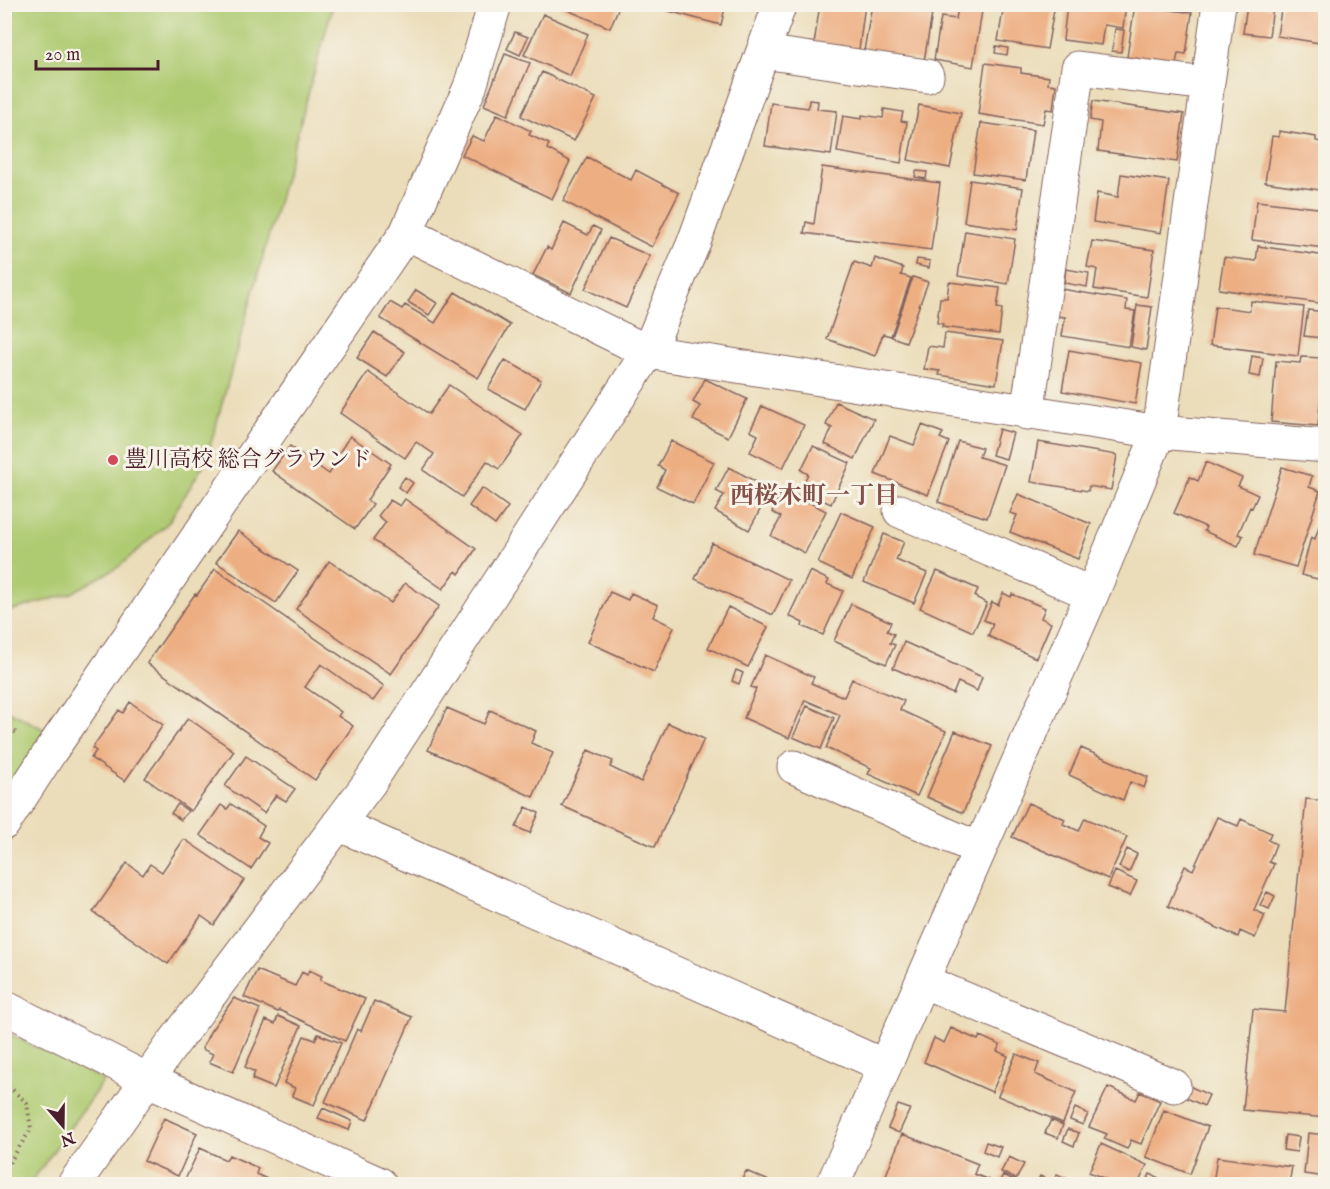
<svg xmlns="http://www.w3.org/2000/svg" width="1330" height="1189" viewBox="0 0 1330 1189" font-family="'IM FELL English','Noto Serif JP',serif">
<rect width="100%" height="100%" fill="#f7f3e8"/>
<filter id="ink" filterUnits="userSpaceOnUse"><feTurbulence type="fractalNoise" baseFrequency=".0167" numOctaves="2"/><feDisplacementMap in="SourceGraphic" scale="12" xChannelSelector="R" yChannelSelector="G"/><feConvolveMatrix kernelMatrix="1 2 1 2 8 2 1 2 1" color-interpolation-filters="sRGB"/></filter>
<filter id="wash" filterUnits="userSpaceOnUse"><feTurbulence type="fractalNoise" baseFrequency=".008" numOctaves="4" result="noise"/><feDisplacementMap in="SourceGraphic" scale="24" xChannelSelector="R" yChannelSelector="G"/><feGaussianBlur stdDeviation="1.35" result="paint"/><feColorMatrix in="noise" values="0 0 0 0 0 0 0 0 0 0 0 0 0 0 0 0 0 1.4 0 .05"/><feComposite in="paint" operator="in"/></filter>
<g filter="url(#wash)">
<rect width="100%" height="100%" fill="#ebddb9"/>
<!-- green -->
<path fill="#afcb72" stroke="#7c754e" stroke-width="1.5" d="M4,5H333L206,461L168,523L120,566L70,594L13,610L5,611Z
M5,709L47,731L5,795Z
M5,1032L104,1080L30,1184H5Z"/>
<g id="blocks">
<!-- building -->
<path fill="#edae82" d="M553,4H620L610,28Z
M642,4H726L721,25Z
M820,4H865L859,50L814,44Z
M872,4L932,14L924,61L864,51Z
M907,4H935L934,10Z
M1004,4H1055L1047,49L998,41Z
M1067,4H1126L1123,28L1104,25L1101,45L1063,40Z
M1135,4H1166L1165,9L1192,13L1186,54L1178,53L1176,64L1127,57Z
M1247,4L1273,8L1269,36L1243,33Z
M1282,4H1326V44L1277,36Z
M958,8L982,11L973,67L934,60L941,17L956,19Z
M543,14L588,34L570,76L524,55Z
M1115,29L1124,30L1121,52L1112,51Z
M515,32L528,37L520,55L507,49Z
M996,46L1008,48L1007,55L995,53Z
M505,54L530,63L508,115L484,105Z
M985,63L1021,68V73L1049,77L1048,84L1056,85L1053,110L1046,109L1043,124L978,114Z
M542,72L596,98L574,141L521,116Z
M809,100L818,101L817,109L837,111L831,155L765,146L771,103L808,108Z
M1093,101L1184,114L1177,162L1098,151L1101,122L1090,120Z
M919,105L961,113L950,168L908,160Z
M884,109L903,112L901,121L907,122L901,163L837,152L843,116L862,119V115L883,118Z
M497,114L531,131L529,135L549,144L547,149L570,161L552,199L462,155L472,136L484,141Z
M981,123L1033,130L1026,180L973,173Z
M1279,131L1316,137V141L1326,143V191L1265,182L1272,136L1279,137Z
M587,157L631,180L636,170L679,193L652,247L563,201Z
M822,167L940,183L931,250L804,233L806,222L814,224Z
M916,171L927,172L926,179L915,177Z
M1121,174L1169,181L1161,233L1093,222L1097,193L1118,197Z
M970,180L1023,188L1017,230L964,222Z
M1257,201L1326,209V248L1252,240Z
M564,223L588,235L593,226L601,230L571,293L533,275L547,247L551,250Z
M965,231L1015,239L1008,284L958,276Z
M609,238L650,256L626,308L585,289Z
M1092,241L1154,250L1147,297L1094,289L1097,269L1087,267Z
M1258,246L1326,256V304L1219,289L1224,257L1256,261Z
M875,258L903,268L901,275L911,278L891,336L883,334L875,356L827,339L854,262L872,268Z
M917,259L930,261L929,268L916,265Z
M1066,269L1089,273L1087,287L1064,283Z
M913,277L928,282L906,342L892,337Z
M949,282L1000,288L997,308L1002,309L999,334L942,327L943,324L937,323L940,298H947Z
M1061,289L1127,300L1126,310L1135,311L1129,347L1062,336L1065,317L1056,316Z
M416,290L437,303L429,315L408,302Z
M455,292L510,325L478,378L380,318L390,302L402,309L405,305L435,323Z
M1251,301L1304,307L1298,356L1210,345L1215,306L1250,311Z
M1137,305L1152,307L1146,350L1131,347Z
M1308,310L1326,312L1322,338L1304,336Z
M374,332L405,352L387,377L357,358Z
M945,333L1003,341L996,384L939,375L940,371L924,369L928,346L943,348Z
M1069,350L1142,363L1135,404L1062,391Z
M1252,356L1263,358L1260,377L1249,375Z
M1301,357L1324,358L1318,426L1271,422L1276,361L1300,363Z
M505,360L541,380L525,409L488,389Z
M368,372L429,414L449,385L523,435L499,469L487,461L462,497L423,470L434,454L416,442L405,458L340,413Z
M705,379L747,399L728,437L693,420L700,406L693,402Z
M836,402L874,419L855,459L825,444L832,428L826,425Z
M762,406L804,425L783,468L750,452L758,435L750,431Z
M922,425L943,433L940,438L949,442L928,495L875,474L890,436L914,445Z
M999,429L1013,433L1006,459L992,455Z
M350,436L391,464L367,500L373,504L355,529L272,471L290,446L329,474L339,459L336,457Z
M671,441L714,462L693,504L657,487L665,470L658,466Z
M958,441L982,448L979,457L1005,465L987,518L938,502Z
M1038,442L1117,455L1111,490L1089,486L1088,491L1031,482Z
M813,446L850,463L831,504L800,490L808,474L801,470Z
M1206,462L1242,478L1238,486L1258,495L1252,508L1250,507L1238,534L1243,536L1238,546L1204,531L1206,527L1174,513L1190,477L1198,481Z
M729,467L771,490L749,530L715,511L724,495L716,491Z
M1282,467L1312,476L1309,487L1320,491L1296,567L1254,555Z
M405,477L413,483L406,493L398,487Z
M482,488L508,507L495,525L469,506Z
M783,489L826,511L805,553L771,536L781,517L772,512Z
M1018,494L1091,524L1078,559L1010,532L1017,515L1010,513Z
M405,499L476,549L459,574L456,571L443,589L373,540L386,522L378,516L390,500L400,506Z
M1326,504V581L1301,575L1311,537L1315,539Z
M841,512L875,527L852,579L818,563Z
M238,531L298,571L276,603L216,562Z
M884,534L904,542L896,560L927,573L914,603L864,582Z
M712,543L789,580L773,615L695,579Z
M329,561L391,603L405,583L439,606L391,674L296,609Z
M215,569L384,686L373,701L321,664L305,687L341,712L338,716L353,726L315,780L147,663L195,594L197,595Z
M810,571L829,580L827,584L843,591L823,635L802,626L803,623L789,616Z
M937,571L978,589L975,597L987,603L973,632L920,608Z
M610,592L628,600L631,593L658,605L653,617L674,627L654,672L588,642Z
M1003,593L1011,597L1012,594L1045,608L1041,618L1051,623L1036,658L988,636L993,624L984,620L992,602L998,605Z
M851,604L891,622L887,631L894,634L890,643L895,645L886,664L834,641Z
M728,607L768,627L748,667L708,648Z
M904,642L982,677L977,691L958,682L953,694L893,668Z
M765,655L814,677L811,683L844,697L852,679L904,701L900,710L946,731L917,796L868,774L871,768L826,748L840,715L805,700L789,738L744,718L756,689L751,687Z
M736,670L743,673L739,684L732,681Z
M130,702L163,725L125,781L91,758L96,751L92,748L119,710L123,713Z
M807,706L834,718L821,749L793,737Z
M447,708L484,724L490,710L536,731L531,743L553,753L533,797L428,750Z
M188,718L234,751L191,811L145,778Z
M668,723L704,739L655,847L562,806L588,750L613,761L610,767L641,782Z
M955,731L992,746L963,813L927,797Z
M1081,748L1148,777L1144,788L1130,782L1123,800L1069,775Z
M246,756L295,789L286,801L276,795L264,813L225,786Z
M1306,799L1326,801V1118L1243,1110L1253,1009L1285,1012Z
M1028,803L1065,819L1063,824L1079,831L1085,818L1127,837L1108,879L1012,837Z
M178,804L188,811L181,820L171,813Z
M231,804L264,826L258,837L268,843L251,869L200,835L221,805L227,809Z
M526,807L539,813L530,833L516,827Z
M1217,817L1238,826L1241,819L1271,833L1268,840L1276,844L1269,862L1274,864L1254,910L1265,915L1255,938L1240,931L1238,937L1168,906L1185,866L1193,870Z
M184,839L244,880L214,925L201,916L168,964L93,912L127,863L143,875L150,864L162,872Z
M1127,849L1137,854L1129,872L1119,867Z
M1115,871L1137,881L1130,896L1108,887Z
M1267,892L1275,896L1269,909L1260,905Z
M257,970L295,986L302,972L307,975L309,970L322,976L320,980L365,999L345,1041L279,1010L278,1012L244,997Z
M234,998L260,1009L233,1072L209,1062L213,1054L202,1049L210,1032Z
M374,1001L412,1017L367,1120L325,1102L357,1029L361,1031Z
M278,1016L301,1026L274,1088L252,1079L255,1072L245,1067L266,1020L275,1024Z
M951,1028L978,1040L980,1036L1000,1045L997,1051L1008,1056L992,1092L924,1062L934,1038L944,1043Z
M318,1034L341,1043L314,1105L292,1096L295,1088L284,1083L304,1036L315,1040Z
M1016,1054L1039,1063L1035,1074L1076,1092L1063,1123L998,1096Z
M1187,1085L1209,1095L1204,1106L1182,1096Z
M1108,1087L1136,1100L1140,1092L1160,1101L1141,1144L1131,1140L1127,1149L1104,1139L1107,1134L1089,1127Z
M898,1105L910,1109L899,1133L888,1128Z
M323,1108L352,1121L349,1130L318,1118Z
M1075,1108L1088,1114L1083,1125L1070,1120Z
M1164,1110L1208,1127L1190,1174L1146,1157Z
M164,1118L197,1133L178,1176L144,1161Z
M1051,1120L1063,1125L1058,1138L1045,1133Z
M1068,1129L1079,1133L1074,1146L1063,1141Z
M1308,1133L1326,1135V1177L1304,1174Z
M902,1134L978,1164L974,1174L989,1180L987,1184H896L884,1180Z
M1285,1135L1299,1137L1297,1152L1283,1150Z
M986,1142L1001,1147L997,1157L983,1151Z
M1101,1144L1147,1165L1138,1184H1117L1089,1172Z
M200,1148L226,1160L229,1155L258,1168L256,1174L278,1184H183Z
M1009,1157L1024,1164L1016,1179L1001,1172Z
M1217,1157L1292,1167L1289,1184H1213Z
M746,1171L776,1184H740Z
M1057,1174L1079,1184H1036L1040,1176L1053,1182Z
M1150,1174L1172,1184H1145Z
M1003,1175L1022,1184H998Z"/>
</g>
</g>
<g filter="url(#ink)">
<use href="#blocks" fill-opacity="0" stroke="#82625d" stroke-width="1.5"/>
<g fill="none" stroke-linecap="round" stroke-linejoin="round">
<!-- minor casing -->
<g stroke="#82625d" stroke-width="35">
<path id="minor" d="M763,52L927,76
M406,233L648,352L1159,432L1326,446
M1027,413L1078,68L1207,84
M900,511L1092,594
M794,767L979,849
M4,823L50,752L406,233L470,87L495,4
M338,824L885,1066
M922,981L1174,1086
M4,1007L148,1080L380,1184
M74,1184L169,1049L370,782L648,352L694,242L780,4
M833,1184L1092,594L1159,432L1219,4"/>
</g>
<!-- path -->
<path stroke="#82625d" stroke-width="4" stroke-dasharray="1.5 4.5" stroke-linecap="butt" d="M4,726L17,733
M4,1082L27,1103L31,1129L4,1171"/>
<!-- minor -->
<use href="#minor" stroke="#fff" stroke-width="33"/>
</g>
</g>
<!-- markers -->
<circle fill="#d1495b" stroke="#f7f3e8" stroke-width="2" cx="113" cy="460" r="6"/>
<g text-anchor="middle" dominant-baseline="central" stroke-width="6" stroke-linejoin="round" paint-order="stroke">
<!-- poi labels -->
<g font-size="22" fill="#4a1f2b" stroke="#f7f3e8" text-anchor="start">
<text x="125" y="460">豊川高校 総合グラウンド</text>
</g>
<!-- neighbourhood labels -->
<g font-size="24" font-weight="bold" fill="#835149" stroke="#f7f3e8">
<text x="814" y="496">西桜木町一丁目</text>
</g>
</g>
<!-- margin -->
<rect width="1330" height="1189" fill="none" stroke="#f7f3e8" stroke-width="24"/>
<!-- north arrow -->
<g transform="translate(63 1126) rotate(160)" stroke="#f7f3e8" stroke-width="4.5" paint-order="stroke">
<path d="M0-4.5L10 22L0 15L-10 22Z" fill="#4a1f2b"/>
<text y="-9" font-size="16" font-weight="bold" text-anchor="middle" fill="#4a1f2b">N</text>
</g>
<!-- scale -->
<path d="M36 60v9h122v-9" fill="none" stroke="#4a1f2b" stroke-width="3"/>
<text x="45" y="60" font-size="18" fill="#4a1f2b" stroke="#f7f3e8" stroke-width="4.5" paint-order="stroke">20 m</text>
</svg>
